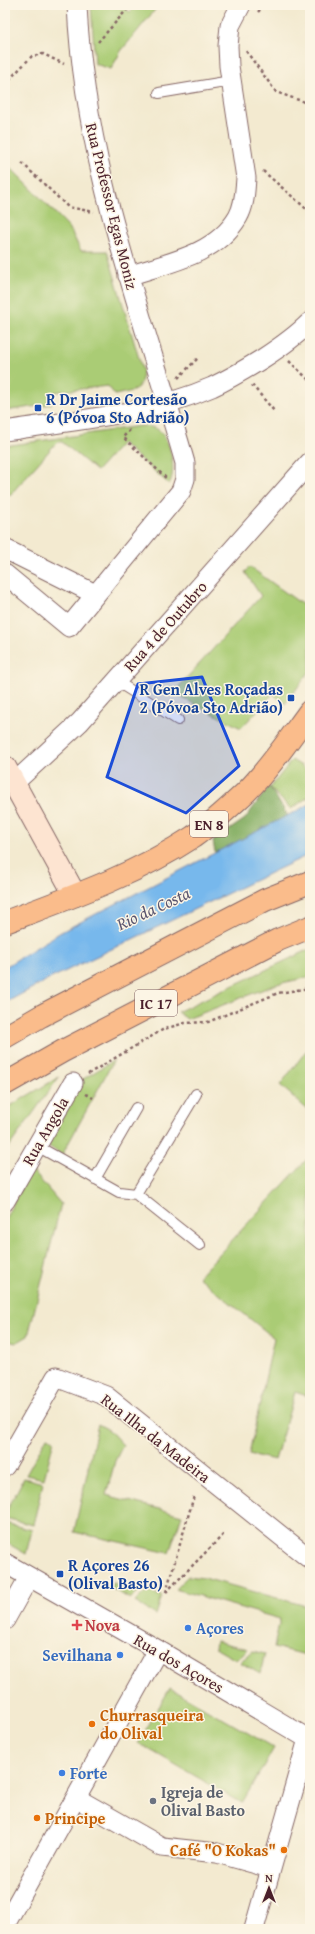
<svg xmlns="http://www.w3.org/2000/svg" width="315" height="1934" viewBox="0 0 315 1934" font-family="'Gentium Book Plus',serif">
<rect width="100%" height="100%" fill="#fcf5e5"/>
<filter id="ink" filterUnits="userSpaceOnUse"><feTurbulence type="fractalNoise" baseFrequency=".025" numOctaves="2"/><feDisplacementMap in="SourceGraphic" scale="8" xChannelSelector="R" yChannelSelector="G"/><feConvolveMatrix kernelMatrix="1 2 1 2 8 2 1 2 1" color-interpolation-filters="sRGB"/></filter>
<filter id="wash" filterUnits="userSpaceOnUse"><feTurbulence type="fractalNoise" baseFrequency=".012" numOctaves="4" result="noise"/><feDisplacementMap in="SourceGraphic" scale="16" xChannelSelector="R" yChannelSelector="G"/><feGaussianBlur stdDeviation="0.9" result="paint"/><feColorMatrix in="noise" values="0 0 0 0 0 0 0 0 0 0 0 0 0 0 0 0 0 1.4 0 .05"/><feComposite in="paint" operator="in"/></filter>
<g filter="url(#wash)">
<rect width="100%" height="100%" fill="#f3ead0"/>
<!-- green -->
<path fill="#aacc74" stroke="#7a7650" d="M91,5H118L130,12L136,5H159L121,51L111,69L95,64Z
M5,162L69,227L81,251H107L143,372C141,392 132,391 115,395L108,386L55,392L51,404L5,411Z
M140,426C148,426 156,427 161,432C171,442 177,472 169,484L122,443L97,471L62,442H57L10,495L5,491V446Z
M250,567L310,610V671L285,704L273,694L241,728L173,693L261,596L245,572Z
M292,760L303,767L310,774V796L291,809L270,788Z
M310,949V977L277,984L187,1019L177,1012Z
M310,1046V1112L280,1085Z
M114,1060L62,1155L47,1145L80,1081Z
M59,1077L6,1151L5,1153V1109Z
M310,1156V1397L295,1392L275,1460L249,1454L274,1338L198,1277Z
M31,1169L61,1204L28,1336L16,1343L5,1340V1219Z
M98,1424L109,1430L123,1445L115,1461L106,1495L182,1515L169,1553L74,1532Z
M47,1437L54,1440L44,1479L26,1475Z
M24,1478L43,1483L33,1525L5,1518V1514Z
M5,1523L32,1530L26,1554L5,1542Z
M188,1576L204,1578L310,1607L308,1637L310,1638V1656L274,1647L280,1619L175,1589Z
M113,1583L140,1590L130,1599L111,1588Z
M146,1591L162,1596L156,1615L135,1602Z
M216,1641L248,1649L236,1660L215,1648Z
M253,1651L265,1654L260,1674L240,1662Z
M170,1688L274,1748L242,1803L138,1743Z"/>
<!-- forest -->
<path fill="#87b066" stroke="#686848" d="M269,786L288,816L215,853L213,841L245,819Z"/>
<!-- water -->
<path fill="#77b8ec" stroke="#606c8c" d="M310,804V854L47,980L5,1003V967L61,932Z"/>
</g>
<g filter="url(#ink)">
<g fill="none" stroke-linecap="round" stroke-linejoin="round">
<!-- lane casing -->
<g stroke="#856665" stroke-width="12">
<path id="lane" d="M159,93L231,81
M116,681L178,720
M37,1146L119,1192L136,1194L200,1245
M95,1179L136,1108
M136,1194L196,1094"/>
</g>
<!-- street casing -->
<g stroke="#856665" stroke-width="21">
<path id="street" d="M128,276C167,263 216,255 238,217C245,205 245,190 246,178L229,66L228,46L230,26L241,5
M5,431C73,420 148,415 212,387C229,379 246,369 262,359C279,348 296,336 310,322
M5,553L7,550L95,594
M5,574L69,627L181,491L185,479V463C142,312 84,164 77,5
M14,783L80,722L310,462
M5,1201L73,1083
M5,1466L56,1377L106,1396L310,1559
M5,1563L158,1650L310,1740
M5,1620L29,1577
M76,1798L162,1847L217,1853L270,1868
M5,1925L158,1650
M254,1929L308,1739"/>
</g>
<!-- secondary casing -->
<g stroke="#856665" stroke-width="24">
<path id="secondary" d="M5,767L75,895"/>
</g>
<!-- primary casing -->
<g stroke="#856665" stroke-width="24">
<path id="primary" d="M5,922C69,898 135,875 193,837C209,826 231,806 246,792C270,768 290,738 310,711"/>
</g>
<!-- highway casing -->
<g stroke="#856665" stroke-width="24">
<path id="highway" d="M5,1037L41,1016L265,900L310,882
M5,1084L63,1051L278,940L310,927"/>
</g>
<!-- path -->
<path stroke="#856665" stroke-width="2.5" stroke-dasharray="3 3" stroke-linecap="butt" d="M258,12L264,5
M98,42L131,5
M246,51L276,92L310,104
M5,84L32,56L43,54L64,64
M22,163L68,207L94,212
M263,171L310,212
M289,361L310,381
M178,378L199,357
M252,385L275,412
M130,430L123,437L167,479
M88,1074L164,1029L185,1023L208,1022L278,993L310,988
M86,1094L93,1098
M166,1592L194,1496
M166,1592L224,1534"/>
<!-- lane -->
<use href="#lane" stroke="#fff" stroke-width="10"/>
<!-- street -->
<use href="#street" stroke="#fff" stroke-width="19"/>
<!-- secondary -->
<use href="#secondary" stroke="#fde4d1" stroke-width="22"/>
<!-- primary -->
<use href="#primary" stroke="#fabc8b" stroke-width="22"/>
<!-- highway -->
<use href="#highway" stroke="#fabc8b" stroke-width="22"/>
</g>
</g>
<!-- marked area -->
<path fill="#1d4ed8" fill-opacity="0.2" stroke="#1d4ed8" stroke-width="3" stroke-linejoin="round" d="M202,677L239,766L186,813L107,777L138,684Z"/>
<!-- markers -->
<g fill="#1a4fb4" stroke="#fcf5e5" stroke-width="1.5">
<rect x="34" y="404" width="8" height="8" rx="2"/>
<rect x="287" y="694" width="8" height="8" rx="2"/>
<rect x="56" y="1570" width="8" height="8" rx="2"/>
</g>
<path fill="#e0444e" stroke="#fcf5e5" stroke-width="1.5" d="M75 1619h4v4h4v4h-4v4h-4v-4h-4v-4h4z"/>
<g fill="#3f7fe0" stroke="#fcf5e5" stroke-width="1.5">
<circle cx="188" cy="1628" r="4"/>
<circle cx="120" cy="1655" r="4"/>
<circle cx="62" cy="1773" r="4"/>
</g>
<g fill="#e8710a" stroke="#fcf5e5" stroke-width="1.5">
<circle cx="92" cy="1724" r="4"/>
<circle cx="37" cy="1818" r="4"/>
<circle cx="284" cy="1850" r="4"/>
</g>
<circle fill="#6b7280" stroke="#fcf5e5" stroke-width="1.5" cx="153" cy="1801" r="4"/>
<g text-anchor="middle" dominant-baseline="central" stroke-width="3" stroke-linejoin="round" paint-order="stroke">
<!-- shield labels -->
<g fill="#fcf5e5" stroke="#7f5f63" stroke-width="1">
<rect x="190" y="811" width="38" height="26" rx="3"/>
<rect x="135" y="990" width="42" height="26" rx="3"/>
</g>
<g font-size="15" font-weight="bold" fill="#4a1f2b">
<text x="209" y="824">EN 8</text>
<text x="156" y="1003">IC 17</text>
</g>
<!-- street labels -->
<g font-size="16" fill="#4a1f2b" stroke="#fcf5e5">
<text transform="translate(112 206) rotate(76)">Rua Professor Egas Moniz</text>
<text transform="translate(165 626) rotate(-48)">Rua 4 de Outubro</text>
<text transform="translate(45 1131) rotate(-60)">Rua Angola</text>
<text transform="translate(156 1438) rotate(38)">Rua Ilha da Madeira</text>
<text transform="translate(179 1663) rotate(30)">Rua dos Açores</text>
</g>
<!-- transit labels -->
<g font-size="16" font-weight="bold" fill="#164399" stroke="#fcf5e5" text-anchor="start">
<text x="46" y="399">R Dr Jaime Cortesão<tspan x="46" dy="18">6 (Póvoa Sto Adrião)</tspan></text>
<text x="283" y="689" text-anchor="end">R Gen Alves Roçadas<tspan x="283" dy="18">2 (Póvoa Sto Adrião)</tspan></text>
<text x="68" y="1565">R Açores 26<tspan x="68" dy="18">(Olival Basto)</tspan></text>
</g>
<!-- health labels -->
<g font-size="16" font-weight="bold" fill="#be3a42" stroke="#fcf5e5" text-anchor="start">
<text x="85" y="1625">Nova</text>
</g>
<!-- shop labels -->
<g font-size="16" font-weight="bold" fill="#366cbe" stroke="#fcf5e5" text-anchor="start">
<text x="196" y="1628">Açores</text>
<text x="112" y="1655" text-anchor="end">Sevilhana</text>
<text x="70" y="1773">Forte</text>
</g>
<!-- food labels -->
<g font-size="16" font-weight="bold" fill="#c56008" stroke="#fcf5e5" text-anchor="start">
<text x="100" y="1715">Churrasqueira<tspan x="100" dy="18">do Olival</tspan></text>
<text x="45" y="1818">Principe</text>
<text x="276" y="1850" text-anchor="end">Café "O Kokas"</text>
</g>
<!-- worship labels -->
<g font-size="16" font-weight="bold" fill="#5b616d" stroke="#fcf5e5" text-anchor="start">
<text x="161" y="1792">Igreja de<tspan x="161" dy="18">Olival Basto</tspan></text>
</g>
<!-- water labels -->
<g font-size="17" font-style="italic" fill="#5a556f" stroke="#fcf5e5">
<text transform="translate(153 908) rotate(-25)">Rio da Costa</text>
</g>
</g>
<!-- margin -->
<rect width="315" height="1934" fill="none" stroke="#fcf5e5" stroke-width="20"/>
<!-- north arrow -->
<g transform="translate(269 1888)" stroke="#fcf5e5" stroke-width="3" paint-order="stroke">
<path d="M0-3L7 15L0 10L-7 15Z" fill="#4a1f2b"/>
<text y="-6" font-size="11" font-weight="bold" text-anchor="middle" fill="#4a1f2b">N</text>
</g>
</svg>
